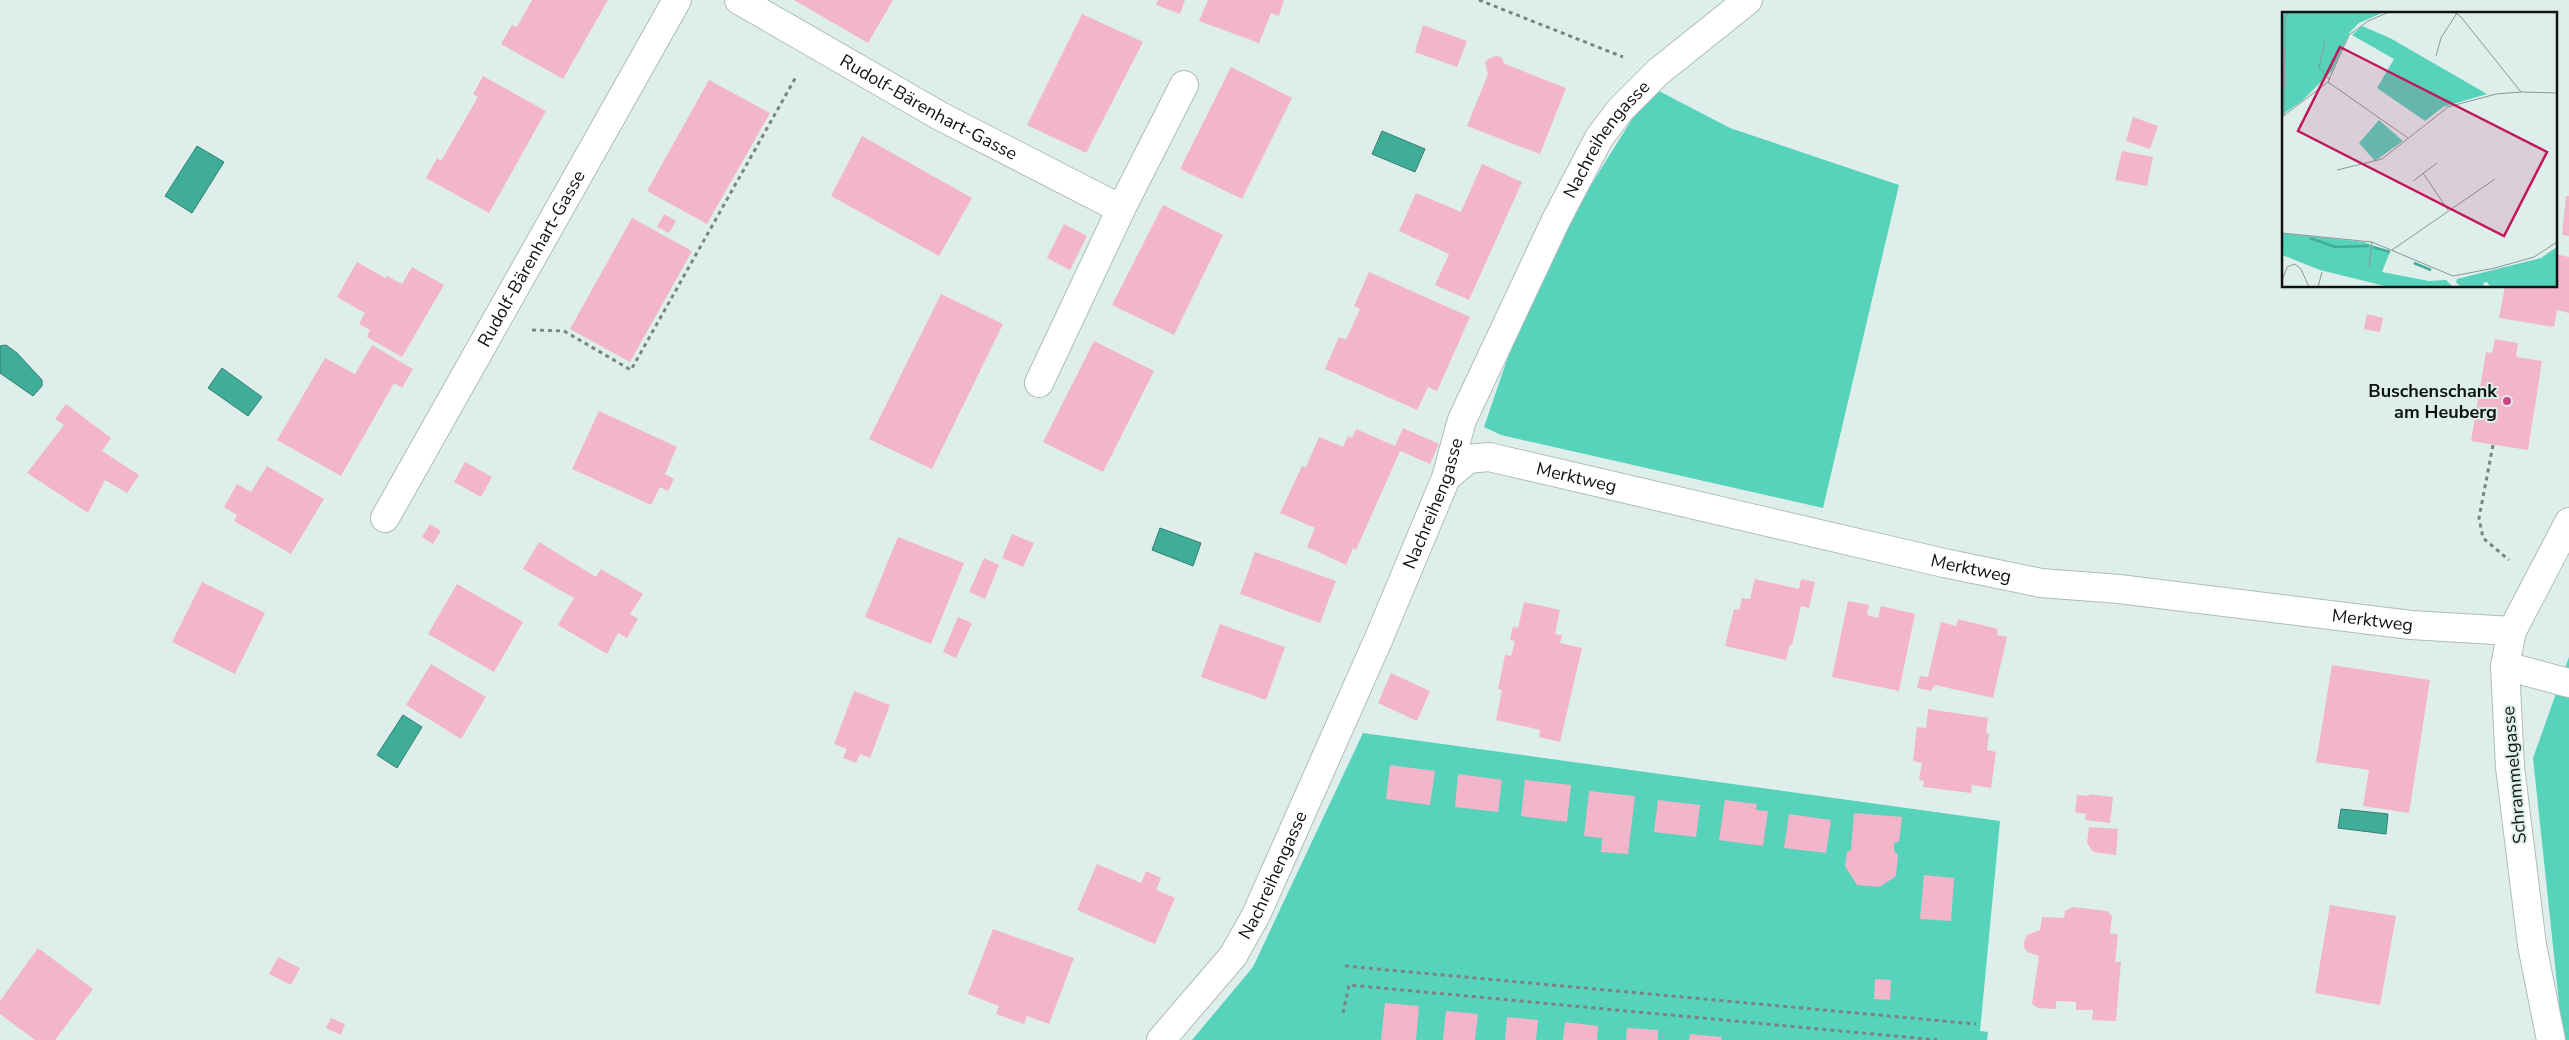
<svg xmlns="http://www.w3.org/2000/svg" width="2569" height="1040" viewBox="0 0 2569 1040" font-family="'Nunito Sans',sans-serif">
<rect width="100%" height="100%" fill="#deefeb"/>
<!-- green -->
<path fill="#57d2bb" d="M1659,91L1730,128L1899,185L1823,508L1501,435L1484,427L1510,351L1545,269L1589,188L1634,116Z
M2569,657V1040H2563L2533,758Z
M1363,733L2000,821L1980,1031L1988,1032L1987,1040H1192L1253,967Z"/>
<!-- water -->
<path fill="#40ad99" stroke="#317f71" d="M1382,131L1425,149L1415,172L1372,154Z
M197,146L224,162L192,213L165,196Z
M6,345L17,353L42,380V386L33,396L0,373V346Z
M222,368L262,397L248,416L208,388Z
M1160,528L1201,543L1193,566L1152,550Z
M403,715L422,727L397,768L377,755Z
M2341,809L2388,814L2386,834L2338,828Z"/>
<!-- building -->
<path fill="#f3b5ca" d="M532,0H608L563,79L501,44L512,25L517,27Z
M794,0H893L868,43Z
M1158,0H1185L1180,14L1156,5Z
M1208,0H1284L1279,16L1271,13L1259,43L1199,21Z
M1082,14L1143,42L1086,153L1027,125Z
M1423,25L1467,41L1457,67L1415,52Z
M1496,56L1501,57L1505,64L1566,88L1540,154L1467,126L1488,74L1485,63L1488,59Z
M1231,67L1292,98L1242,199L1180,169Z
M483,76L546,111L489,213L426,178L437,158L441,161L478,97L473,94Z
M709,80L770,113L707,224L647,191Z
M2133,117L2158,126L2150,149L2126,141Z
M862,136L972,198L939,256L831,196Z
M2122,151L2153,157L2147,186L2115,180Z
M1482,164L1522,182L1469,300L1435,285L1449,254L1399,231L1416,193L1461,212Z
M2566,196H2569V236L2562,235Z
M1163,205L1223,235L1174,335L1112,305Z
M664,214L676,221L669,233L657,227Z
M632,218L692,251L630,362L570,329Z
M1064,224L1087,236L1070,270L1047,258Z
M2555,254L2569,257V313L2557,310L2554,327L2499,318L2505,286H2555Z
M357,262L385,278L387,276L402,284L412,267L444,285L402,357L367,337L370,330L359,324L365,313L337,297Z
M1369,272L1470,317L1437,391L1428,387L1417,410L1325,369L1339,337L1346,340L1360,309L1354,306Z
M941,294L1003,324L932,469L869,439Z
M2367,314L2383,318L2380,332L2364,329Z
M2495,339L2518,343L2516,357L2542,361L2528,450L2471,441L2486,352L2492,353Z
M1094,341L1154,371L1103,472L1043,442Z
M372,345L413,369L402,388L394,383L341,476L277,440L325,358L355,374Z
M66,404L111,438L102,451L139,475L127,493L105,480L88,513L27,473L64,425L55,419Z
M599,411L677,447L665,474L674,479L668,491L660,487L651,505L572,469Z
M1403,428L1439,444L1430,464L1400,451L1356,550L1353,548L1346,565L1307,547L1315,528L1280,513L1302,466L1306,467L1319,437L1343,447L1348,436L1352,438L1356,429L1395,446Z
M465,462L492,477L481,497L454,482Z
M267,466L324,499L291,554L234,521L237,515L224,507L237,484L251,492Z
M430,524L441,531L433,544L422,537Z
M1012,534L1034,543L1023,567L1002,558Z
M898,537L964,563L931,644L865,617Z
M539,542L596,577L601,569L643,594L630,614L638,619L627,638L618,633L607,654L558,625L574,598L523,569Z
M1255,552L1336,581L1320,623L1240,594Z
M984,558L999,565L985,599L969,592Z
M1755,579L1799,589L1801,579L1815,582L1809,608L1801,606L1792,645L1790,644L1786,660L1725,646L1734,609L1739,610L1742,598L1750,599Z
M202,582L265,613L235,674L172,642Z
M457,584L523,622L494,672L428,634Z
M1848,601L1869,605L1867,615L1878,618L1881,606L1915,614L1899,691L1832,677Z
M1524,602L1560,610L1555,634L1562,635L1560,643L1582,648L1560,742L1539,737L1540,730L1496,720L1502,690L1498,689L1505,655L1511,656L1515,641L1510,640L1513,626L1518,628Z
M958,617L972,623L956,658L943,652Z
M1958,619L1998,629L1997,635L2007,637L1993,698L1935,685L1931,691L1917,688L1920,676L1928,677L1941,622L1956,626Z
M1220,624L1285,647L1266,700L1201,677Z
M431,664L486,697L461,739L406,705Z
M2332,665L2430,680L2409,813L2363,806L2369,770L2316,762Z
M1391,673L1430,691L1417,721L1378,703Z
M854,691L890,705L870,758L860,754L856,763L843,758L847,749L834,744Z
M1928,709L1988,718L1986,733L1989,734L1987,750L1996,752L1991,788L1972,785L1971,793L1923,787L1924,781L1919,780L1922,763L1913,761L1917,727L1926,728Z
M1390,765L1435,771L1430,805L1386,799Z
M1458,774L1502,780L1498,812L1455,807Z
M1525,780L1571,785L1567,822L1521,816Z
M1589,791L1635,796L1628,854L1601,852L1602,838L1584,836Z
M2089,794L2113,797L2110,823L2085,820L2086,814L2075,812L2077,795L2089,796Z
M1658,800L1700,805L1696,837L1654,832Z
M1725,800L1757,804L1756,810L1768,811L1763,846L1719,840Z
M1854,813L1902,817L1899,841L1894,844V851L1898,855L1896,876L1880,887L1857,885L1845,866L1847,852L1851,850Z
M1789,814L1831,820L1826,853L1784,848Z
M2089,827L2118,829L2116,855L2093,852L2087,843Z
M1097,864L1141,883L1146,871L1161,878L1156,890L1175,898L1155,944L1077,910Z
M1924,875L1954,878L1951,921L1920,919Z
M2330,905L2396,916L2380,1005L2315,993Z
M2073,907L2107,911L2112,916L2110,934H2118L2115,962H2121L2116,1021L2092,1020L2093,1010H2076V1002L2056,1001V1009L2038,1008L2032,1004L2039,956L2027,952L2024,947V942L2027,935L2040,930L2042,917L2064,918L2065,911Z
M993,929L1074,958L1049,1024L1027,1016L1024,1024L996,1014L999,1006L968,994Z
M38,948L93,989L55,1040H35L0,1014V1001Z
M278,957L300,968L291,985L269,974Z
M1875,979L1891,980L1890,1000L1874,999Z
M1385,1003L1419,1006L1416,1040H1381Z
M1446,1011L1478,1014L1475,1040H1443Z
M1507,1017L1538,1020L1536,1040H1505Z
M331,1018L345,1024L341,1035L326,1028Z
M1565,1022L1598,1026L1597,1040H1563Z
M1627,1028L1658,1030V1040H1626Z
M1690,1034L1722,1037L1721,1040H1689Z"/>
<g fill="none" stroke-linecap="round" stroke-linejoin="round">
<!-- minor casing -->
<g stroke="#adbdb9" stroke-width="30">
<g id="minor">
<path id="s1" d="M739,0L940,116L1121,209"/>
<path d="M1039,383L1121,209L1184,85"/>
<path id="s2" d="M1446,478L1468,459L1489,457L1944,563L2041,583L2119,589L2411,625L2512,631"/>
<path id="s3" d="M385,518L677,0"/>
<path d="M2505,666L2569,683"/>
<path id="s4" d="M1161,1040L1233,956L1256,915L1379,638L1446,478L1462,420L1556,220L1599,138L1620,110L1658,72L1748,0"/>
<path d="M2551,1040L2532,945L2510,767L2505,666L2512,631L2569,522"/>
</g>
</g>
<!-- path -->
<path stroke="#798482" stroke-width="3" stroke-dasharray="4 4" stroke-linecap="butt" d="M1479,0L1623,57
M532,330L564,331L631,370L797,75
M2493,445L2479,518L2483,538L2509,560
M1345,966L1976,1024
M1343,1013L1349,985L1937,1040"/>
<!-- minor -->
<use href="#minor" stroke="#fff" stroke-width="28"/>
</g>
<!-- markers -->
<circle fill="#cd4582" stroke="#deefeb" stroke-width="2" cx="2507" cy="401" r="5"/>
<g text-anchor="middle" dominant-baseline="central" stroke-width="4" stroke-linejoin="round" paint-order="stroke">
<!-- street labels -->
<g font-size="18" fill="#0e1413" stroke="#deefeb">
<text stroke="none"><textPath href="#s1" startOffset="218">Rudolf-Bärenhart-Gasse</textPath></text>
<text stroke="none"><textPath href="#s4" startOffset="1011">Nachreihengasse</textPath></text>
<text stroke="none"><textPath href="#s3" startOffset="298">Rudolf-Bärenhart-Gasse</textPath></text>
<text stroke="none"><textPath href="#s2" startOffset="140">Merktweg</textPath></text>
<text stroke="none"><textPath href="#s4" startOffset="606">Nachreihengasse</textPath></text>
<text stroke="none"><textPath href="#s2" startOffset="545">Merktweg</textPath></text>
<text stroke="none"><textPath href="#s2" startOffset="950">Merktweg</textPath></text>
<text transform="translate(2514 775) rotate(-95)">Schrammelgasse</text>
<text stroke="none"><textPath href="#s4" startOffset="201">Nachreihengasse</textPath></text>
</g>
<!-- poi labels -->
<g font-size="18" font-weight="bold" fill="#0e1413" stroke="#deefeb" text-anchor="end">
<text x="2497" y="391">Buschenschank<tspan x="2497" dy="21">am Heuberg</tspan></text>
</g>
</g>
<!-- overview -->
<g transform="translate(2282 12)">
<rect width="275" height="275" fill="#deefeb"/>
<path d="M0,0H102L77,11L68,20L50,59L20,89L0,103ZM80,14L108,26L205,82L161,95L143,109L95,76L112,47L70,23ZM97,108L121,129L93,149L77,131ZM0,221L82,230L108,240L100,260L147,269L164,268L171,275H107L38,258L0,243ZM275,235V275H208L205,270L201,271L202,274L179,275L174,270L175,267L259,246Z" fill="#57d2bb"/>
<path fill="none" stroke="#40ad99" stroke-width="2.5" d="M28,226L53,235L87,234M91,235L108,240M132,251L149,258"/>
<path fill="none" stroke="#8b9795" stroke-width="1" d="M172,0L179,5L239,80L275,81M43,29L37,56L48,68M154,44L159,26L175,1M46,70L126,126M2,104L3,7L6,0M0,105L46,70L67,23L86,9L107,0M55,158L100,147L166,95L214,82L239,80M141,161L166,198M131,169L155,151M0,221L90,230L171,264L213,256L252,245L275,230M110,238L213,167M87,254L90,230M0,269L5,255L13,252L19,257L27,275M36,275L40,260"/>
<path fill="#c2185b" fill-opacity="0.15" stroke="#c2185b" stroke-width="2.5" d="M58,35L265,140L222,224L16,119Z"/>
<rect width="275" height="275" fill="none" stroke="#0e1413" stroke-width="2.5"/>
</g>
</svg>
